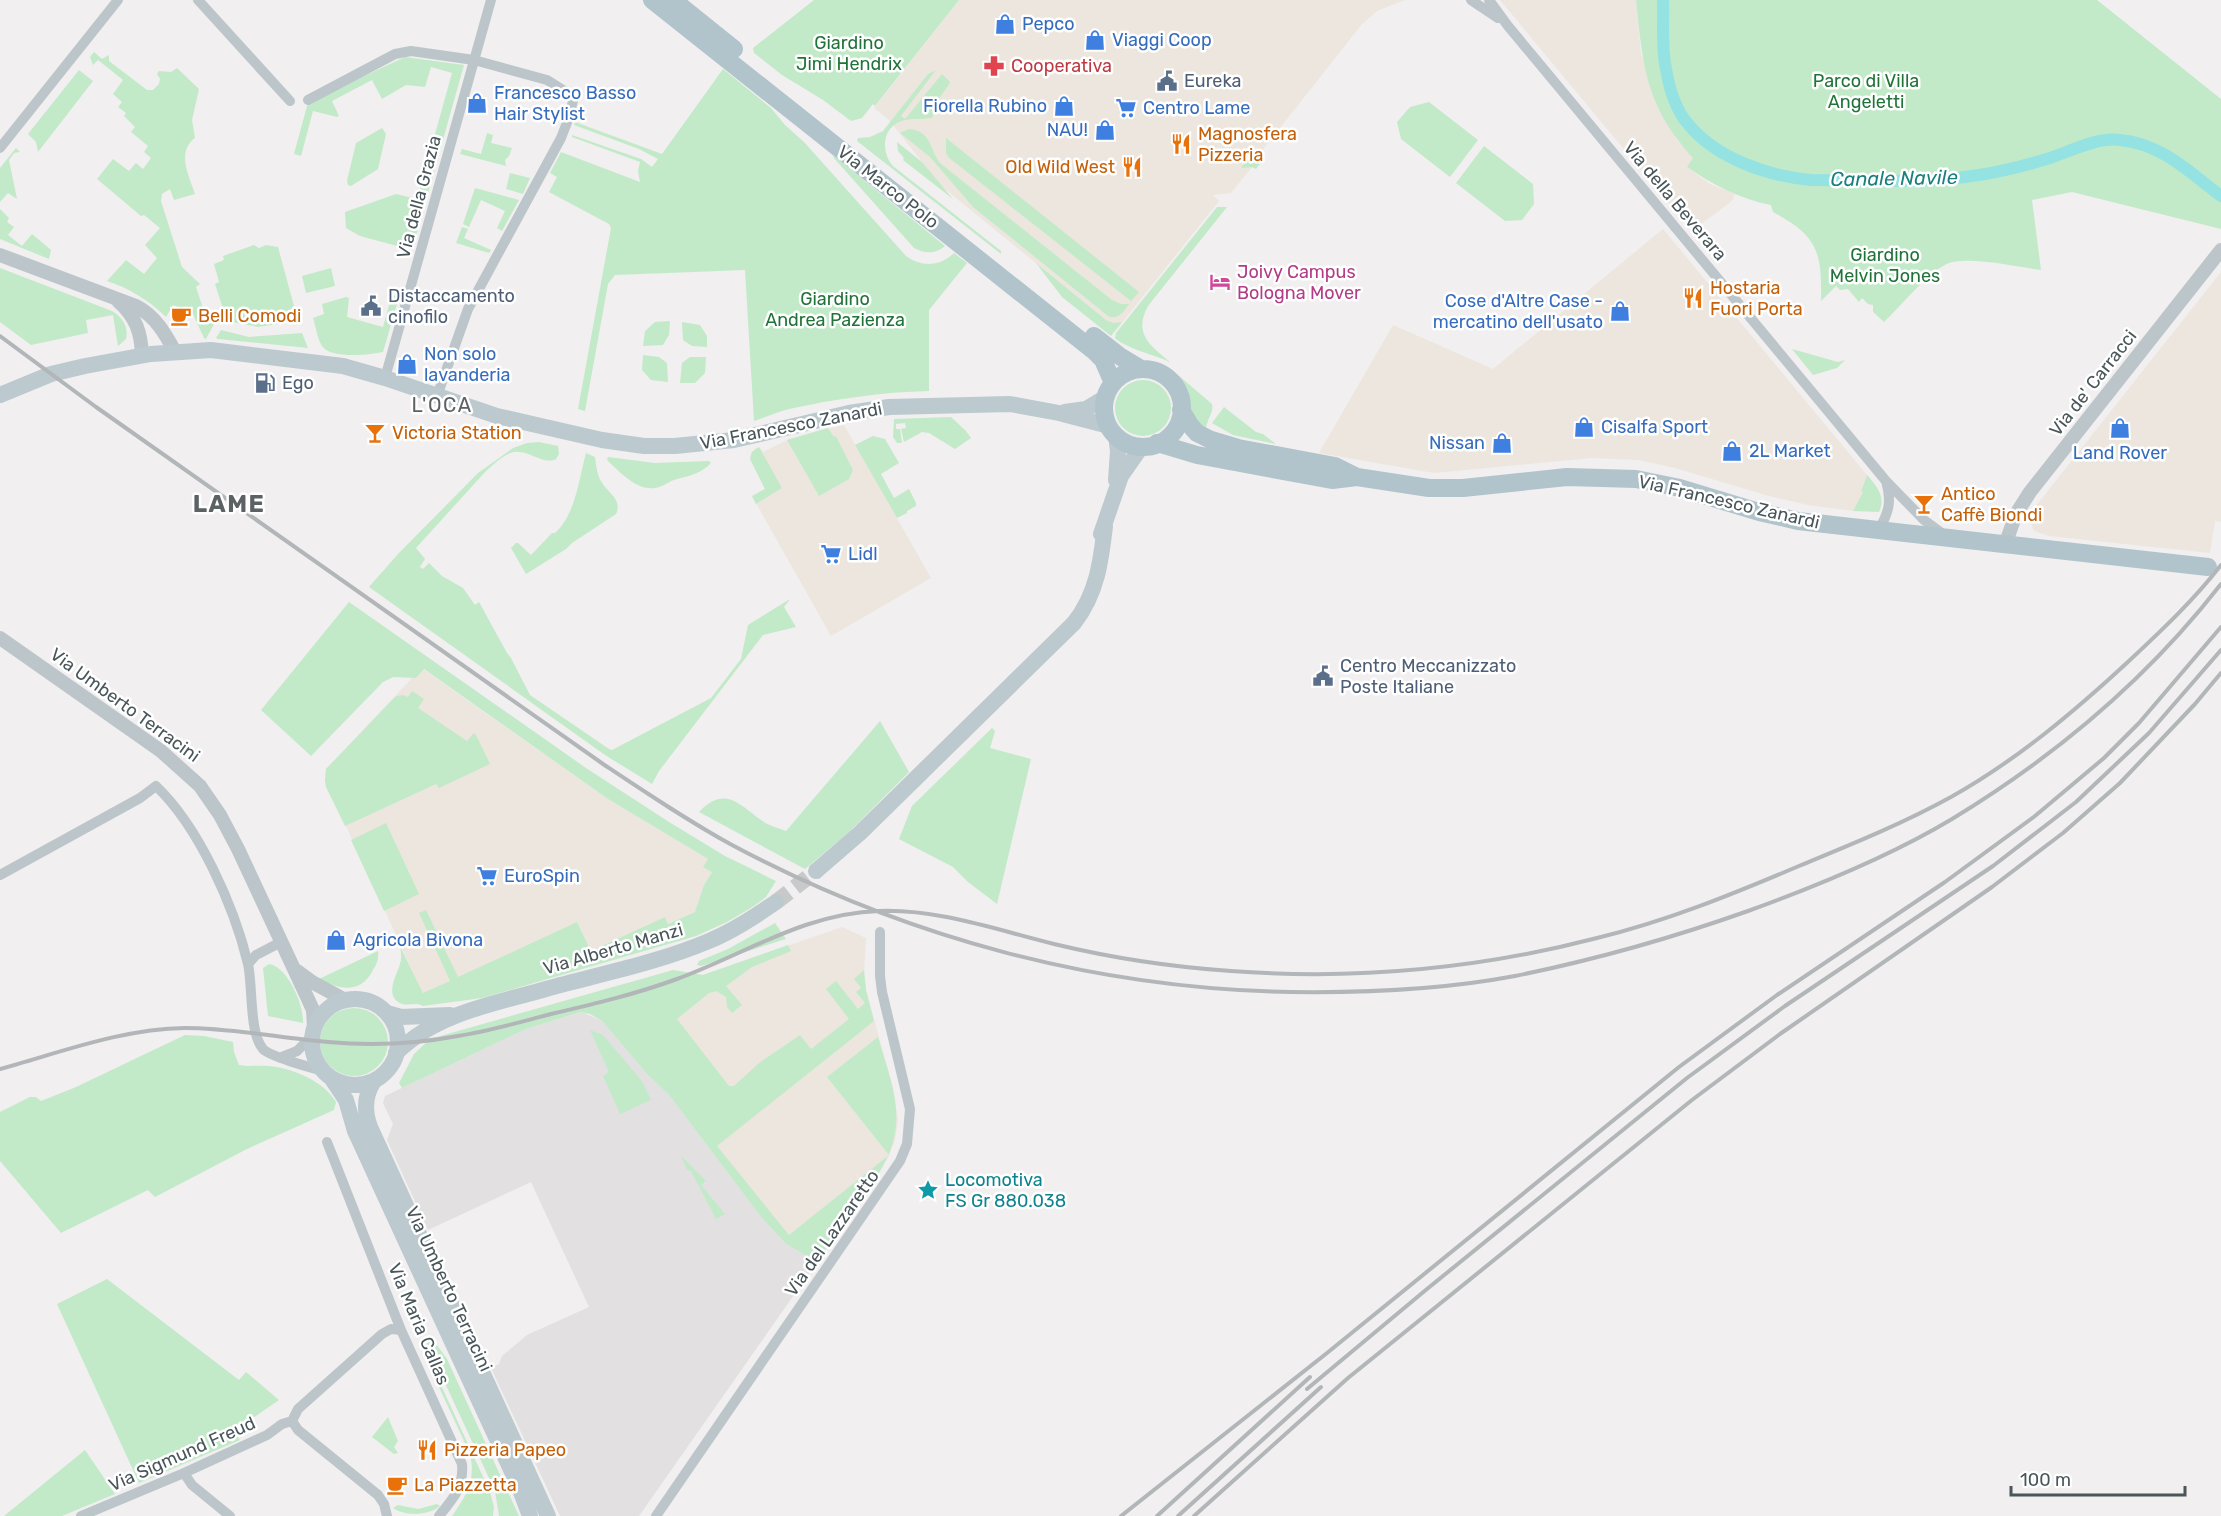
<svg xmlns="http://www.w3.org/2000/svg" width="2221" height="1516" viewBox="0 0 2221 1516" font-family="Rubik,sans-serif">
<rect width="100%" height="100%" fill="#f1efef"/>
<!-- commercial -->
<path fill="#ece6de" d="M959,0H1405L1377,11L1362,24L1257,157L1252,167L1231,193L1213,195L1219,201L1117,329L940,185L890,121L874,108Z
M1500,0H1636L1641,54L1677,140L1694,159L1687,167L1710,184L1735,194L1732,201L1692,231Z
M1663,229L1867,475L1861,490L1863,492L1853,511L1808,505L1769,496L1675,468L1639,460L1592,458L1434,473L1319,453L1393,325L1493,369Z
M2221,272V522L2215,521L2210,553L2049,536L2034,531L2029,519L2035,507Z
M844,425L931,578L831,636L752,496L765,489L750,459L751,453L756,448H760L763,452L789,439Z
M423,669L608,799L708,859L712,872L704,885L695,912L668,924L665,918L591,951L577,922L423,994L325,780L326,769L330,765L412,678H416Z
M842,927L866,938L864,973L866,990L893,1088L898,1121L895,1140L888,1158L817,1262L785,1243L669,1095L673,970L703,975Z"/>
<!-- education -->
<path fill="#e2e0e1" d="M582,1012L602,1021L647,1074L669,1095L761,1217L785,1243L817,1262L639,1516H560L491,1368L499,1364L502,1356L527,1335L589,1307L531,1182L428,1230L387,1140L393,1124L383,1103L385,1096L526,1029Z"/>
<!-- green -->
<path fill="#c2eac9" d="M814,0H959L875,106L873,104L862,118L851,121L823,100L782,75L754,53L753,48Z
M1636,0H2097L2221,99V229L2072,192L2032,200L2041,270C2018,267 1970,256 1949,263C1930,270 1900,307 1884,322L1873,312V305L1868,304L1862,298L1859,302L1848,289L1840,290L1836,286L1821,301C1822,252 1818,236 1773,212L1771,205C1740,199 1713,185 1687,167L1693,158C1646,106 1643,68 1636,0Z
M94,52L102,59L109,55V61L147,90H153L159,84L160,79L157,74L159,71L171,72L177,68L199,89L192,120L195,138C176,152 189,176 195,194L174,200L170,189L162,194L161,201L182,267L200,284L196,287L208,324L215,322L206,339L204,338L192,312L173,305L166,317C150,301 129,288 107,281L126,260L144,274L157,258L145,245L160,228L144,215L141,216L97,179L113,159L129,171L136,163L143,169L151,158L144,152L148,146L131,132L135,127L124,116L126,113L118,107L122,102L113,94L123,80L98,60L93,65L90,57Z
M405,57L464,65L412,250L360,236L346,228L345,212L396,194L417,199L452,73L431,67L425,87L406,85L382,99L372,80L332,101L339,116L337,117L313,111L301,156L294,154L307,106L347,84Z
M723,69L771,108L785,125L804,142L906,256C921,267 940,267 954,253L967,263L929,310V391C882,392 835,399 789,409C777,412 766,417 754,421L745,270L615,275L608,284L585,411L578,409L611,228L609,224L549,192L557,177L550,173L561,152L640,182L638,171L640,162L572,137V135L641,159L652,167L658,159L639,149L574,125L575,122L662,154Z
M79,70L93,81L38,152L36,142L28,134Z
M936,70L901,116L905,119L942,74L950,82C945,94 932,101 933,117C924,120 914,118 905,120C882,125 880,151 893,166L1001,251V254L857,141L858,138L870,137L883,131L928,74Z
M1429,102L1478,140L1450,177L1401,139L1397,122L1410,107Z
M382,128L386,134L378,169L351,186L348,185L347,181L356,143Z
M909,129C932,131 929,149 940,163L1112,300L1121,304H1129C1124,311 1118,321 1108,316L973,207L930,157L900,133Z
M487,133L493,135L491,143L512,148L509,156L505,160L506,166L460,154L462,149L481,154Z
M946,138L1139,292L1131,301L948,157L946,153Z
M897,142L922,162L953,199L903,160L904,158L898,151Z
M1484,146L1533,184L1534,204L1522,220L1505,221L1456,183Z
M16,148L20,152L14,153L9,160L17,199L8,193L0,202V168Z
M1249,148L1253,151L1252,153L1262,161L1256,169L1252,167L1241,168L1245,162L1238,155L1243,149L1246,151Z
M833,157L834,156L945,246C936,254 925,254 914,248Z
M510,173L530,178L523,194L506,189Z
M475,188L519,200L502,231L497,228L505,211L481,200L469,227L463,224Z
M1217,207H1227L1148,306C1133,334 1150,345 1170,362C1155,355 1125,348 1115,338L1116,333Z
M0,209L9,218L7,222L14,227L8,235L22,246L32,234L51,250L49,259L0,239Z
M462,227L468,229L464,238L491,250L489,253L456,243Z
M254,245L259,248L266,245L278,247L298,321L258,327L227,321L215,284L219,282L214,264L224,260L223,256Z
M1036,263L1106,320L1113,323L1122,322L1111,336L1062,297Z
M0,268L112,311C122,317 129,327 126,339L118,346L113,315L86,320L88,333L31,345L0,322Z
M331,268L335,286L306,293L302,276Z
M392,295L399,297L383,352C369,355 330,359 322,346C317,338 316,326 313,318L324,314L322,304L346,297L349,298L347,317L383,327Z
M670,321L669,335L663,345L643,346L645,331L655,322Z
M682,322L700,325L707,336V347L692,346L683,340Z
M221,330L249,337L302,333L308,348L218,339L216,338Z
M1792,349L1838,362L1845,360L1837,368L1813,375Z
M643,355L659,357L667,363L668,382L651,380L642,370Z
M690,357H706L705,373L695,383H680L682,363Z
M1178,375L1212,404C1214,413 1206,420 1206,430L1192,415L1188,390Z
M1115 408a28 28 0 1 1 56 0a28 28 0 1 1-56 0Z
M1224,407L1256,432L1263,434L1276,444L1233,435L1212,423Z
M951,417L966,431L971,438L955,449L929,433L922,432L904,442L901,429L906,428L905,423L896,424V429H900L902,443H897L893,437L894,419Z
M828,428L834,437L836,436L853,470L849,479L819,496L787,440Z
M873,436L885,439L899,463L881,474L894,498L909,489L916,503V506L907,511V513L897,518L855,445Z
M539,442L558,446L559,454L556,459C542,466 527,447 510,453C501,457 493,465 486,471L416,548L425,559L420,567L423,569L429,563L442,576L463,588L475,605L479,602L507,653L511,658L530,695L609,749L612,750L711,698L741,659L748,625L790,599L784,607L796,627L763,635L659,771L652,784L605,755L369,587L398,554L478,473L513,448L527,443Z
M759,447L782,488L756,504L752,496L765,489L750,459L752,452Z
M586,453L595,457C596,465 597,474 601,481C607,493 623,499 616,514L572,543L566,549L526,574L511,548L516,543H518L531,555L552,533H555C576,514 579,478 586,453Z
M608,457L655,463L709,461L711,463C702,473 689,476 677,479C669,481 663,487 655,488C636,491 619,471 607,460Z
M1867,475C1877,486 1886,497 1879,512L1853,511L1863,492L1861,491Z
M349,602L586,768L669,822L725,856L776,881L766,897L754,906L727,922L696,936L482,998L423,1006C415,1001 408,1007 400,1003C384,995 397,975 400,964C402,958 401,952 400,946L423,993L450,981L419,913L426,910L458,977L577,922L591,951L665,917L668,924L695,912L704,885L712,872L703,867L708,859L608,799L424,669L416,678L393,677L383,682L311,756L261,710Z
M412,691L424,699L418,708L467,741L474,733L476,735L490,764L439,788L436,784L345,826L326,787L325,780L326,769L396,696L403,695L408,697Z
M880,721L909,772L849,832L805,869L699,812C726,784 740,806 764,822C770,826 779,828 786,831Z
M992,728L995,731L990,748L1031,759L997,904L968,882L953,867L899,839L912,806Z
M386,823L419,894L384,911L351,840Z
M775,923L786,939L701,966L697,965L699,961L728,949Z
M788,945L791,951L752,967L726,986L742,1005L732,1013L727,1007L726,997L716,991L709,993L677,1019L729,1086H734L759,1063L800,1035L811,1049L849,1019L826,989L836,981L858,1009L865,1003L856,992L861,988L854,979L864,970L866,990L874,1021L717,1146L789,1235L889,1155L827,1077L878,1037C893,1089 910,1122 879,1173L817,1262L785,1243L761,1217L669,1095L647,1074L602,1021L590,1014L581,1012L526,1029L402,1088L399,1083L414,1054L430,1039L673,970L703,975Z
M378,951C379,958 377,964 373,970C361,994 340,990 319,979Z
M269,964C288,967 304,1005 303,1023L268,1016L263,968Z
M320 1042a34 34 0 1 1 68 0a34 34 0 1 1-68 0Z
M590,1030L603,1035L642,1081L651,1100L620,1114L603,1076L609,1072Z
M185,1035L204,1036L233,1042L234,1052L239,1065C250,1067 258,1065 269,1066C292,1068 324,1081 336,1102L334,1110L247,1149L155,1197L148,1190L61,1233L0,1161V1112L30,1097H36L41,1101L76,1087Z
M681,1156L706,1181L701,1185L725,1214L716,1219L691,1171L687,1170Z
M107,1279L239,1380L246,1372L279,1400L234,1431L240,1440L139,1483L57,1304Z
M431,1337L447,1359L519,1516H499L495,1491L425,1340Z
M434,1370L490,1492L494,1507L493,1516H452C467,1495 476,1480 470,1454L432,1372Z
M388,1417L398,1441L394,1447L398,1453L394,1454L372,1437Z
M85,1450L115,1494L62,1516H4Z
M437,1504L440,1506C429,1516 404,1516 393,1508L398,1505L418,1509Z"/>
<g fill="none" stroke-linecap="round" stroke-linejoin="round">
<!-- canal -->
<path stroke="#94e2e2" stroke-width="12" d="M1663,0C1664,22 1661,47 1666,69C1669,87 1676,110 1688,124C1717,159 1768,176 1811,180C1867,180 1924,184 1979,175C2003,171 2027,165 2050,158C2071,151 2097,137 2120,140C2162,144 2189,172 2221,196"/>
<!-- secondary-tunnel -->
<path stroke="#c7c9ca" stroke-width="16" stroke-dasharray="16 8" stroke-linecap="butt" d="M776,902L816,871"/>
<!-- minor -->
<path stroke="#bcc6ca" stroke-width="10" d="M198,0L290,101
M1471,0L1498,18
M1489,0L1508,26L1886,481L1924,520L1943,534
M308,100L395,54L411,51L474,60L547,80L574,97L568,120L561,138L468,309L437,396
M0,148L118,0
M385,378L491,0
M1878,531C1889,513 1892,501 1886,481
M0,875L140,798L156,786C199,827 234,906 248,964C253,987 249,1033 263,1049C269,1056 311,1068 322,1070
M248,964L256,955L281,942
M282,1057L297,1051L312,1036
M327,1142L401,1330L462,1464C464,1487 453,1499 439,1516
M292,1421L298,1430L378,1495L384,1504L387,1516
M184,1473L192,1485L230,1516
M81,1516L184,1473L267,1435L282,1424L292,1421L298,1409L382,1334L391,1329L401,1330
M656,1516L900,1161L907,1144L910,1109L882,992L880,976V932"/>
<!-- tertiary -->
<path stroke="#bcc6ca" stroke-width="14" d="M0,255L136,306C155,316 165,333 175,352
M118,301C136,317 141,332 142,355
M2005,545L2016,514L2030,492L2221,250
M0,638L161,751L200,786L220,815L238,849L308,999L313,1010L314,1027
M297,971L312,982L345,1000"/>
<!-- secondary -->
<path stroke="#bcc9ce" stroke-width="16" d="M0,395L51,374L85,366L151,354L211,350L343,366L385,378L497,416L602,440L644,446H675L734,440L849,413L889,407L1010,404L1059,413L1109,426
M1065,412L1086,409L1106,397
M1116,435L1118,451L1116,480
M1101,534L1121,476L1142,446
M816,871L860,833L1074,623C1097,594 1101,561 1105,526
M312 1042a43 43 0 1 1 86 0a43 43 0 1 1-86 0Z
M387,1013L401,1017L450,1015
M396,1053C436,1013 494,1004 546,989C600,974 657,963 709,941C733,931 754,917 776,902
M332,1079L346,1100L355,1131L519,1487L530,1516
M374,1081C364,1096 364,1111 370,1127L548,1516"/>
<!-- primary -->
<path stroke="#b1c3cb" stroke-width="18" d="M652,0L1094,351L1103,360L1113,383
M673,0L734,49
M1094,336L1121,357L1141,369
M1104 408a39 39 0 1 1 78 0a39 39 0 1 1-78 0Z
M1181,410L1190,425L1197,433L1211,440L1238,448L1335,466L1357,477
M1157,443L1197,455L1332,480L1357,477L1429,488H1463L1567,477L1636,479L1680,488L1759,512L1798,521L2208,567"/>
<!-- rail -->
<path stroke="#b2b6b8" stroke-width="4" d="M0,336L96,407L603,764C645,792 688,821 732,845C904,937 1096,989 1291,992C1366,993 1441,990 1515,976C1594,960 1672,938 1748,911C1817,886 1889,857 1952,819C2054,757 2148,678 2221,584
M0,1069C62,1052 121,1029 185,1028C233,1028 280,1038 328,1042C371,1046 415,1044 458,1036C490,1031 520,1022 551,1014C594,1004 636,994 677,979C745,954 805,913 879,911C939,909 997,930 1054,944C1112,958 1171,967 1231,971C1353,980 1478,969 1597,938C1667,921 1733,894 1799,866C1850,845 1902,824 1951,797C2017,760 2075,711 2130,660C2162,630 2194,600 2221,565
M925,1195L930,1186
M1307,1389L1427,1289L1687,1078L1785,1006L1993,866L2076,802L2149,733L2221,650
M1121,1516L1327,1353L1679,1067L1777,995L1945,882L2035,816L2104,758L2139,723L2221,627
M1157,1516L1310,1377
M1178,1516L1321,1387
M1194,1516L1348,1378L1692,1100L1780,1034L1992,887L2063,833L2120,783L2195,704L2221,673"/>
</g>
<!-- icons -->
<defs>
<g id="shop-bare" transform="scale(1.62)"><path d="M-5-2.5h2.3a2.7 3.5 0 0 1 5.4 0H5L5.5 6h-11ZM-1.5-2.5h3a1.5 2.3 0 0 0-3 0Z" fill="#3f7fe0" stroke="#fff" stroke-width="2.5" paint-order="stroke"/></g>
<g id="pharmacy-bare" transform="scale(1.62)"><path d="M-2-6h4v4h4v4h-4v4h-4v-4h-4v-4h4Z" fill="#e0444e" stroke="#fff" stroke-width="2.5" paint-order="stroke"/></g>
<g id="civic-bare" transform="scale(1.62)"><path d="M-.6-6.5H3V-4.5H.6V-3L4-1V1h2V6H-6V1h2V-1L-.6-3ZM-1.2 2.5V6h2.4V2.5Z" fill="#5c6f8a" stroke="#fff" stroke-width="2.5" paint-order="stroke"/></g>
<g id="supermarket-bare" transform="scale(1.62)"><path d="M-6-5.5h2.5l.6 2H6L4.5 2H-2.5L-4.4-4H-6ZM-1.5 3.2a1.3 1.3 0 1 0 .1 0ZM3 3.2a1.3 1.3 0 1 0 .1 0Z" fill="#3f7fe0" stroke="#fff" stroke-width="2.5" paint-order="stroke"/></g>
<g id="restaurant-bare" transform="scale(1.62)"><path d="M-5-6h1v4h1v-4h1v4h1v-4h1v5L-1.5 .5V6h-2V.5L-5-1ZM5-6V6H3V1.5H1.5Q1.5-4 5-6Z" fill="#e8710a" stroke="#fff" stroke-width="2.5" paint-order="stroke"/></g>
<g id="hotel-bare" transform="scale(1.62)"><path d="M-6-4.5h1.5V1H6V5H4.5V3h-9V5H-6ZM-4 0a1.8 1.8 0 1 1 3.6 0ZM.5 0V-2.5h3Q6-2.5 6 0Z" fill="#d1479c" stroke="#fff" stroke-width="2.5" paint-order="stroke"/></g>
<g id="cafe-bare" transform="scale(1.62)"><path d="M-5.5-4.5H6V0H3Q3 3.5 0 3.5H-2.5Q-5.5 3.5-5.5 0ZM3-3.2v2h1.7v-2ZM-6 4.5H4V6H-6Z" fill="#e8710a" stroke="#fff" stroke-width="2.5" paint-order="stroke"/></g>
<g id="fuel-bare" transform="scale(1.62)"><path d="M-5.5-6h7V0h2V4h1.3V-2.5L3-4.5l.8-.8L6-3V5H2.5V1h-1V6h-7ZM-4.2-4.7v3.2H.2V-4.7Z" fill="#5c6f8a" stroke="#fff" stroke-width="2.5" paint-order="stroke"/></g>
<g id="bar-bare" transform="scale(1.62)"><path d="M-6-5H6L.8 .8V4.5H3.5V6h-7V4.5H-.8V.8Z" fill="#e8710a" stroke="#fff" stroke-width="2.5" paint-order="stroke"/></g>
<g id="sight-bare" transform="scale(1.62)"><path d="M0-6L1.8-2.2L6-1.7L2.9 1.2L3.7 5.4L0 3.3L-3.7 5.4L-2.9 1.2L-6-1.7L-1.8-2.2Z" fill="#0f9aa8" stroke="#fff" stroke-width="2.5" paint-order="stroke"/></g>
</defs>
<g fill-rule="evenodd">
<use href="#shop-bare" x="1005" y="24"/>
<use href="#shop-bare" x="1095" y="40"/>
<use href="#pharmacy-bare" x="994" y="66"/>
<use href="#civic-bare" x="1167" y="81"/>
<use href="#shop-bare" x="477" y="103"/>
<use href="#shop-bare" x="1064" y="106"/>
<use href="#supermarket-bare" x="1126" y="108"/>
<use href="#shop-bare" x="1105" y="130"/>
<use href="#restaurant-bare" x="1181" y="144"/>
<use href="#restaurant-bare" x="1132" y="167"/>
<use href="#hotel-bare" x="1220" y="282"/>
<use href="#restaurant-bare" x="1693" y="298"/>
<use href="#civic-bare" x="371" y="306"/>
<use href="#shop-bare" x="1620" y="311"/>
<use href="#cafe-bare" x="181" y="316"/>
<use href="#shop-bare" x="407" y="364"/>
<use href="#fuel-bare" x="265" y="383"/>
<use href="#shop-bare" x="1584" y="427"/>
<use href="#shop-bare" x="2120" y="428"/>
<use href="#bar-bare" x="375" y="433"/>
<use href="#shop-bare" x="1502" y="443"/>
<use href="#shop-bare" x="1732" y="451"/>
<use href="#bar-bare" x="1924" y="504"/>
<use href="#supermarket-bare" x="831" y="554"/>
<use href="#civic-bare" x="1323" y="676"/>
<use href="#supermarket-bare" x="487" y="876"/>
<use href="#shop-bare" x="336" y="940"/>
<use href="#sight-bare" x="928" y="1190"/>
<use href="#restaurant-bare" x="427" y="1450"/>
<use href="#cafe-bare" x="397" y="1485"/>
</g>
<g text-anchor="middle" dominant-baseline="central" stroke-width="5" stroke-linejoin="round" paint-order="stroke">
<!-- shop labels -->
<g font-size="18" fill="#366cbe" stroke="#fff" text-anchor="start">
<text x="1022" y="24">Pepco</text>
<text x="1112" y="40">Viaggi Coop</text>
<text x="494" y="93">Francesco Basso<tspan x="494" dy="21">Hair Stylist</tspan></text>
<text x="1047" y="106" text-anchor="end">Fiorella Rubino</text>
<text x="1143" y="108">Centro Lame</text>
<text x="1088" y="130" text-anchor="end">NAU!</text>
<text x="1603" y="301" text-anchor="end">Cose d'Altre Case -<tspan x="1603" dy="21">mercatino dell'usato</tspan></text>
<text x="424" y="354">Non solo<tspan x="424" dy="21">lavanderia</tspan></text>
<text x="1601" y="427">Cisalfa Sport</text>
<text x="1485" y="443" text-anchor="end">Nissan</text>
<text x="1749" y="451">2L Market</text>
<text x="2120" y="453" text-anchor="middle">Land Rover</text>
<text x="848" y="554">Lidl</text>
<text x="504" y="876">EuroSpin</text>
<text x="353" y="940">Agricola Bivona</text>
</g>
<!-- park labels -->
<g font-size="18" fill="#217439" stroke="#fff">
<text x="849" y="43">Giardino<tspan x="849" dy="21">Jimi Hendrix</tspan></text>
<text x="1866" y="81">Parco di Villa<tspan x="1866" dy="21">Angeletti</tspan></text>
<text x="1885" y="255">Giardino<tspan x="1885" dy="21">Melvin Jones</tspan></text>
<text x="835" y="299">Giardino<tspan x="835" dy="21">Andrea Pazienza</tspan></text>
</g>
<!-- health labels -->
<g font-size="18" fill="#be3a42" stroke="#fff" text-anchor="start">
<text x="1011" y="66">Cooperativa</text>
</g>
<!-- service labels -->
<g font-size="18" fill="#4e5e75" stroke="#fff" text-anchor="start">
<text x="1184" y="81">Eureka</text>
<text x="388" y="296">Distaccamento<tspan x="388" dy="21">cinofilo</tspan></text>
<text x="282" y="383">Ego</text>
<text x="1340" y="666">Centro Meccanizzato<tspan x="1340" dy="21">Poste Italiane</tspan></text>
</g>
<!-- food labels -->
<g font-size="18" fill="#c56008" stroke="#fff" text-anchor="start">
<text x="1198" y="134">Magnosfera<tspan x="1198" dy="21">Pizzeria</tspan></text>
<text x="1115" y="167" text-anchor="end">Old Wild West</text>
<text x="1710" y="288">Hostaria<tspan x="1710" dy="21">Fuori Porta</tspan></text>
<text x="198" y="316">Belli Comodi</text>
<text x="392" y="433">Victoria Station</text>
<text x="1941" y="494">Antico<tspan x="1941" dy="21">Caffè Biondi</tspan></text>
<text x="444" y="1450">Pizzeria Papeo</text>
<text x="414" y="1485">La Piazzetta</text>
</g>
<!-- street labels -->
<g font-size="18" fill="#49565a" stroke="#fff">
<text transform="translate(888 187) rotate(38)">Via Marco Polo</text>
<text transform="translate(419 197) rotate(-75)">Via della Grazia</text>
<text transform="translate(1675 201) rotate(50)">Via della Beverara</text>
<text transform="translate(2093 383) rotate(-52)">Via de' Carracci</text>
<text transform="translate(791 426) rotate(-11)">Via Francesco Zanardi</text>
<text transform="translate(1729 502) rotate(13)">Via Francesco Zanardi</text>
<text transform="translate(125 705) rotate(36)">Via Umberto Terracini</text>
<text transform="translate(613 949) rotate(-16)">Via Alberto Manzi</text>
<text transform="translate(832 1233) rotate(-55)">Via del Lazzaretto</text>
<text transform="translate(449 1289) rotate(65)">Via Umberto Terracini</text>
<text transform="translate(419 1324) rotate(67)">Via Maria Callas</text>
<text transform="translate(182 1454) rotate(-24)">Via Sigmund Freud</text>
</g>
<!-- hotel labels -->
<g font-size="18" fill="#b23c85" stroke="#fff" text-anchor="start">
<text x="1237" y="272">Joivy Campus<tspan x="1237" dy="21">Bologna Mover</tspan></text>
</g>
<!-- culture labels -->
<g font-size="18" fill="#0d838f" stroke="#fff" text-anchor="start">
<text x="945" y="1180">Locomotiva<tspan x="945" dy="21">FS Gr 880.038</tspan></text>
</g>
<!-- water labels -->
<g font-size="20" font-style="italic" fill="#1a7f7f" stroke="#fff">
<text transform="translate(1894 178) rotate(-1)">Canale Navile</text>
</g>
<!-- neighbourhood labels -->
<g font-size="20" letter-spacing="1.5" fill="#5c6163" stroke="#fff">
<text x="442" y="405">L'OCA</text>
</g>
<!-- district labels -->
<g font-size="24" font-weight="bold" letter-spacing="1.5" fill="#5c6163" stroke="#fff">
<text x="229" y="504">LAME</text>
</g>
</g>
<!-- scale -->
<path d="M2011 1486v9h174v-9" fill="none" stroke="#49565a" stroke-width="3"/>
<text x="2020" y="1486" font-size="18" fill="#49565a" stroke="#ffffff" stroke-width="4.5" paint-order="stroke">100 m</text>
</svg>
